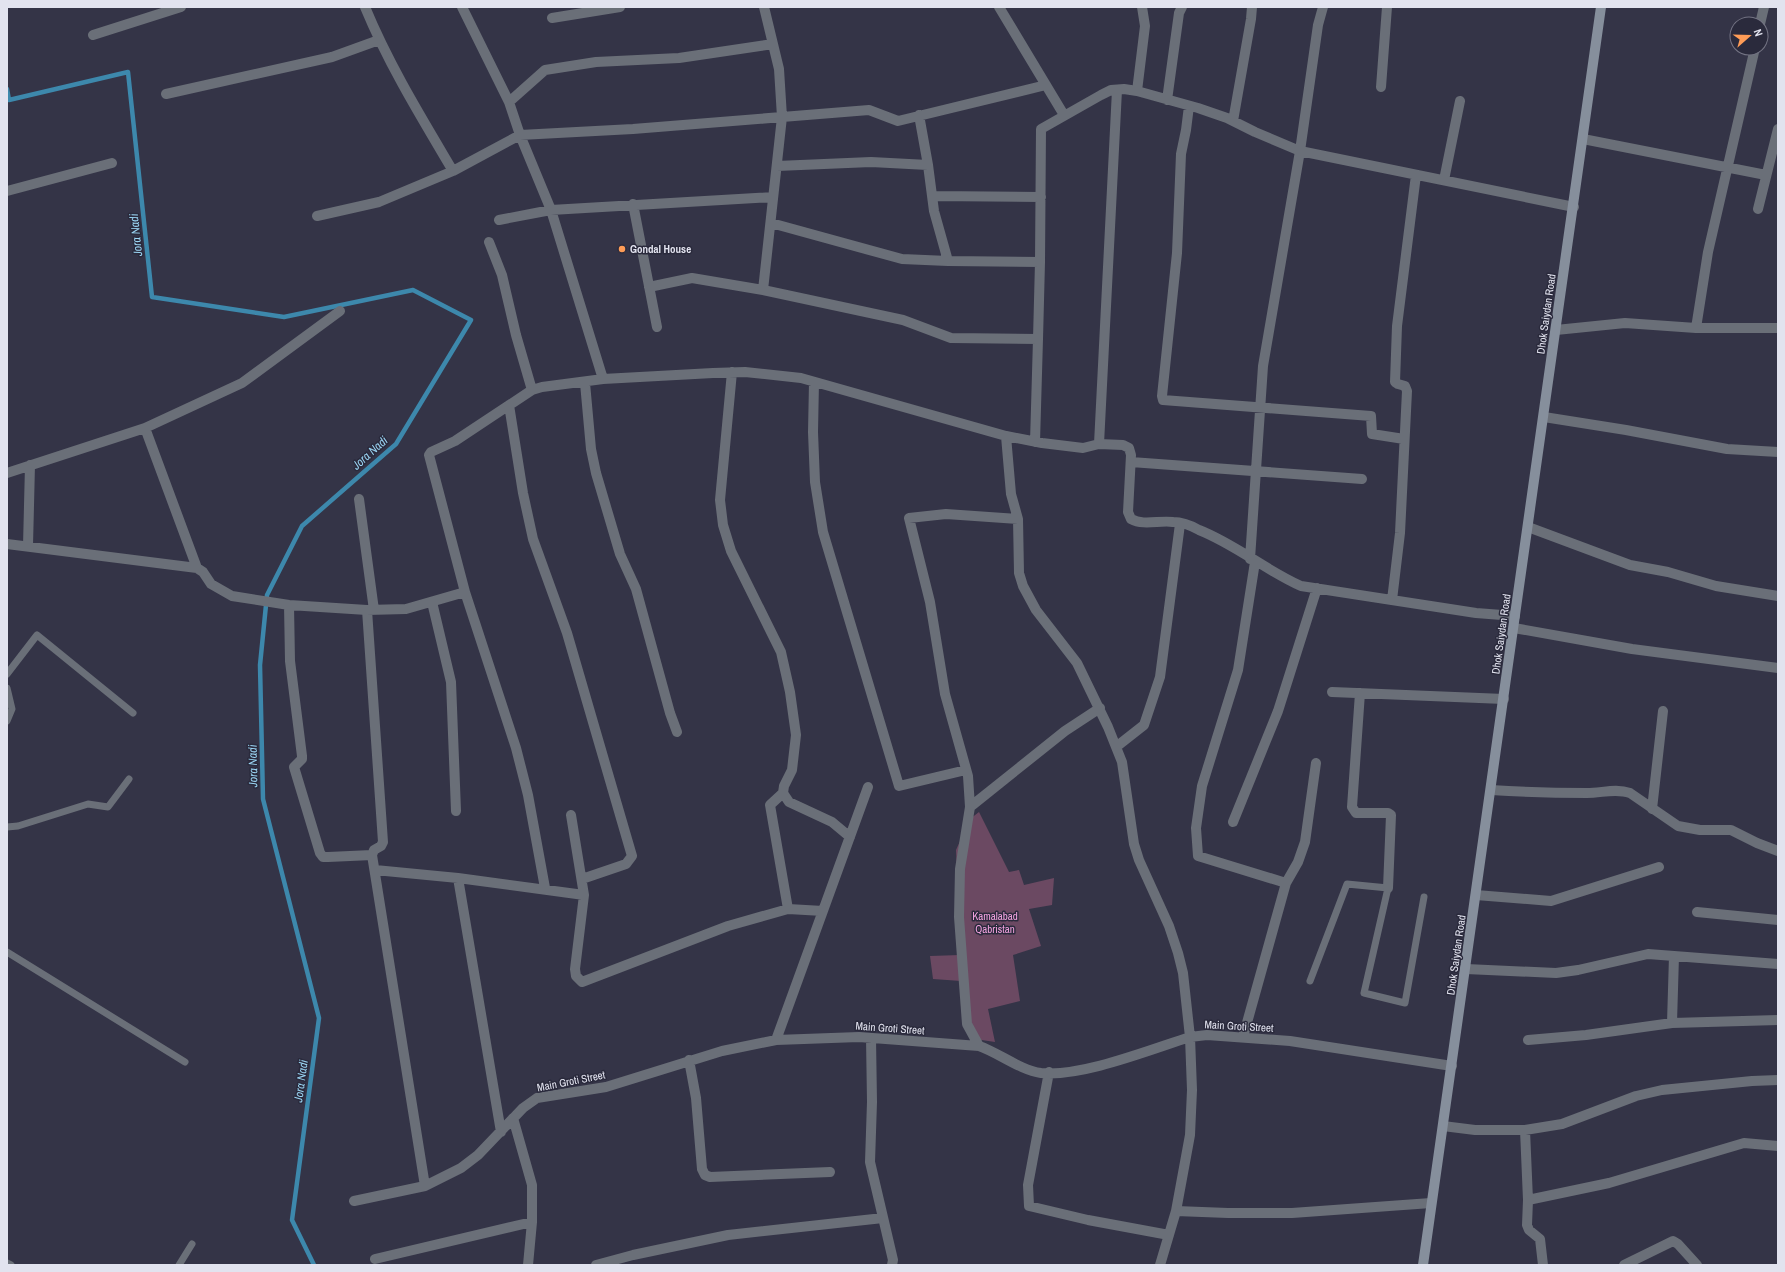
<svg xmlns="http://www.w3.org/2000/svg" width="1785" height="1272" viewBox="0 0 1785 1272" font-family="'Archivo Narrow',sans-serif">
<rect width="100%" height="100%" fill="#343447"/>
<!-- green -->
<path fill="#6b4962" d="M979,812L1009,872L1019,870L1024,885L1054,878L1052,905L1029,909L1041,946L1013,955L1020,1001L988,1009L995,1042L975,1039L961,981L933,979L930,956L960,955L956,850L970,819Z"/>
<g fill="none" stroke-linecap="round" stroke-linejoin="round">
<!-- stream -->
<path stroke="#3d88ac" stroke-width="4.5" d="M7,89L9,100L128,72L152,297L284,317L413,290L471,320L396,444L302,526L267,595L260,665L263,799L319,1018L292,1220L314,1265"/>
<!-- lane -->
<path stroke="#6a6f78" stroke-width="7" d="M7,674L37,635L133,713
M7,688L12,709L7,721
M7,827L18,826L88,804L108,807L129,779
M7,952L185,1062
M1310,981L1347,884L1388,888L1364,993L1405,1003L1424,897
M7,1263L11,1265
M179,1265L192,1244"/>
<!-- street -->
<path stroke="#6a6f78" stroke-width="10" d="M365,7C389,65 421,117 453,171
M462,7L509,102
M764,7L779,69L782,117L869,110L898,121L1046,85
M999,7L1064,115
M552,18L620,7
M1760,24L1764,7
M93,35L181,7
M1381,87L1387,7
M1137,91L1145,26L1142,7
M166,94L332,57L379,40
M1167,100L1179,13L1182,7
M1189,106L1186,130L1181,154L1177,253L1162,396L1163,400L1371,416L1372,434L1404,439
M1233,121L1251,19L1252,7
M1583,139L1766,175
M928,165L934,211L948,261L1040,262L1038,339
M777,166L871,162L928,165L919,115
M1444,180L1460,101
M7,191L112,163
M932,196L1041,197
M633,204L657,327
M1758,209L1778,129
M317,216L379,202L453,171L520,135L509,102L545,70L596,62L679,58L773,44
M499,220L551,210L773,197
M771,223L902,259L948,261
M489,242L502,275L516,335L532,390
M1040,262L1041,129L1101,95L1111,90L1124,89L1137,91L1198,108L1227,118L1255,132L1300,151L1574,207
M649,287L692,278L763,290
M1696,328L1708,252L1755,48
M1556,330L1625,323L1696,328H1778
M732,372L720,500L723,525L731,551L781,652L790,692L796,735L792,770L784,786L783,793L770,805L788,909
M603,379L551,210L520,135L633,129L782,117L763,290L903,320L951,338L1038,339L1035,442
M814,382L813,432L815,482L823,532L899,786L966,770
M585,383L591,449L596,473L620,554L636,589L670,713L677,732
M509,405L523,493L533,539L567,633L632,856L626,864L582,879
M1544,417L1626,430L1727,449L1778,452
M145,428L197,568
M1006,436L1011,494L1018,519L1019,573L1023,586L1036,610L1077,663L1108,727L1122,762L1134,844L1139,860L1169,926L1178,953L1183,973L1190,1037L1192,1090L1190,1135L1176,1211L1160,1265
M1099,444L1117,90
M1131,462L1362,479
M7,473L145,428L242,383L340,311
M359,499L374,610
M1528,527L1630,565L1668,572L1716,586L1778,596
M7,544L197,568L203,572L211,584L232,596L289,605L367,610L406,609L465,592
M28,546L30,465
M1250,559L1263,366L1300,151L1318,25L1323,7
M1255,562L1238,670L1202,786L1196,828L1198,856L1286,883
M1392,600L1400,533L1407,391L1405,386L1398,384L1395,382L1397,326L1416,175
M432,602L451,682L456,811
M289,605L290,661L302,756V759L294,767L320,853L323,857H328L372,855
M367,610L383,842L381,846L374,850L372,855L425,1186
M1514,628L1632,649L1778,668
M1332,692L1504,699
M1360,693L1352,807L1356,813H1388L1391,815L1388,888
M1116,747L1144,725L1160,677L1180,524
M1491,790C1523,792 1555,793 1587,793C1602,793 1616,788 1630,793L1678,826L1700,830H1731L1757,843L1778,851
M783,793L789,802L832,822L850,837
M970,807L1065,731L1100,708
M1652,809L1663,711
M571,815L584,895L575,969L576,976L582,982L728,926L788,909L823,911
M1233,822L1278,711L1317,588
M375,870L458,878L584,895
M458,878L501,1132
M545,888L528,795L516,748L465,592L429,455L431,452L455,441L532,390L542,387L603,379L713,373L745,372L801,378L1006,436L1042,443L1083,448L1099,444L1123,445L1129,448L1131,455L1128,512L1131,519C1144,526 1159,520 1173,522C1181,522 1192,526 1199,530C1235,544 1265,570 1301,586L1476,613L1515,616
M1476,895L1551,901L1659,867
M1697,912L1778,920
M1466,969L1556,973L1578,970L1648,954L1778,964
M1672,1023L1674,956
M1243,1037L1286,883L1298,862L1305,842L1316,763
M871,1038L872,1102L870,1162L893,1260L892,1265
M776,1040L868,787
M1528,1040L1586,1035L1672,1023L1778,1020
M979,1046L967,1024L959,917L960,869L970,807L968,776L945,694L930,602L909,518L946,514L1018,519
M689,1060L696,1098L702,1169L705,1175L710,1177L830,1172
M1049,1072L1028,1185L1029,1206L1088,1220L1169,1235
M513,1118L532,1185V1222L528,1265
M1443,1126L1475,1130H1525L1562,1124L1636,1096L1662,1090L1752,1081L1778,1080
M1525,1130L1528,1200L1527,1225L1529,1230L1540,1239L1543,1265
M1528,1200L1609,1183L1744,1143L1778,1146
M354,1201L425,1186L461,1168L478,1155L523,1108L537,1098L606,1087L722,1051L776,1040L859,1037L979,1046C999,1053 1020,1070 1041,1073C1082,1077 1149,1050 1190,1037L1207,1035L1290,1041L1452,1066
M1176,1211L1228,1213H1292L1431,1203
M375,1259L532,1222
M596,1265L633,1255L728,1235L883,1218
M1624,1265L1673,1241L1678,1244L1697,1265"/>
<!-- secondary -->
<path stroke="#868f9c" stroke-width="10" d="M1423,1265L1601,7"/>
</g>
<!-- markers -->
<circle fill="#fe9c57" stroke="#2a2a3c" stroke-width="1.5" cx="622" cy="249" r="4"/>
<g text-anchor="middle" dominant-baseline="central" stroke-width="3" stroke-linejoin="round" paint-order="stroke">
<!-- poi labels -->
<g font-size="11" font-weight="bold" fill="#e2e3ef" stroke="#2a2a3c" text-anchor="start">
<text x="630" y="249">Gondal House</text>
</g>
<!-- street labels -->
<g font-size="11" fill="#e2e3ef" stroke="#2a2a3c">
<text transform="translate(1546 314) rotate(-82)">Dhok Saiydan Road</text>
<text transform="translate(1501 634) rotate(-82)">Dhok Saiydan Road</text>
<text transform="translate(1456 955) rotate(-82)">Dhok Saiydan Road</text>
<text transform="translate(1239 1026) rotate(3)">Main Groti Street</text>
<text transform="translate(890 1028) rotate(4)">Main Groti Street</text>
<text transform="translate(571 1081) rotate(-11)">Main Groti Street</text>
</g>
<!-- park labels -->
<g font-size="11" fill="#f4a3e0" stroke="#2a2a3c">
<text x="995" y="916">Kamalabad<tspan x="995" dy="13">Qabristan</tspan></text>
</g>
<!-- water labels -->
<g font-size="12" font-style="italic" fill="#9bd5f4" stroke="#2a2a3c">
<text transform="translate(136 235) rotate(-96)">Jora Nadi</text>
<text transform="translate(370 453) rotate(-42)">Jora Nadi</text>
<text transform="translate(253 766) rotate(-91)">Jora Nadi</text>
<text transform="translate(301 1081) rotate(-82)">Jora Nadi</text>
</g>
</g>
<!-- border -->
<rect width="1785" height="1272" fill="none" stroke="#e2e3ef" stroke-width="16"/>
<!-- north arrow -->
<g transform="translate(1749 36) rotate(70)"><circle r="19" fill="#2a2a3c" stroke="#747484"/>
<path d="M0-3L7 15L0 10L-7 15Z" fill="#fe9c57"/>
<text y="-6" font-size="11" font-weight="bold" text-anchor="middle" fill="#e2e3ef">N</text>
</g>
</svg>
